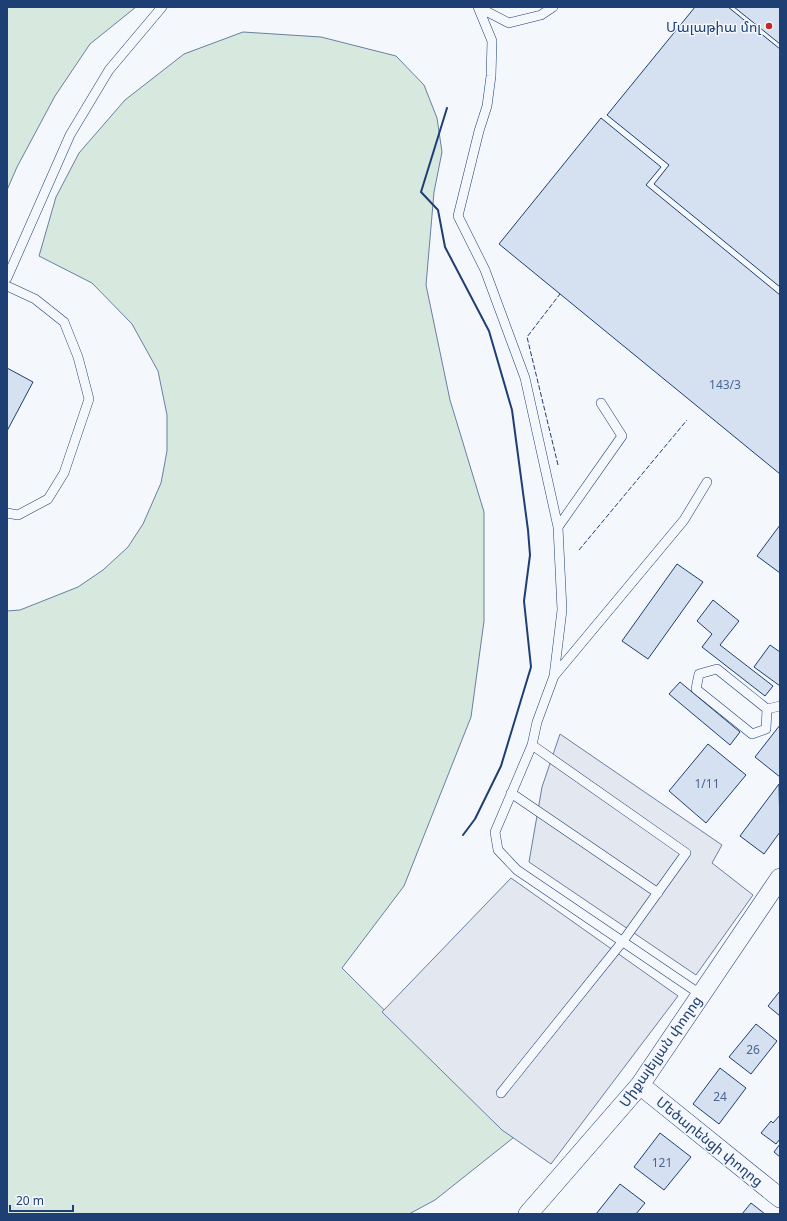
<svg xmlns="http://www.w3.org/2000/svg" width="787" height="1221" viewBox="0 0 787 1221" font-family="Georgia,'Noto Sans Armenian',serif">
<rect width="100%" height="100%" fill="#f4f7fb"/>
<!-- green -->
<path fill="#d7e8df" stroke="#687fa3" d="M7,7H136L90,44L55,96L17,167L7,190Z
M243,32L321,37L396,56L424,85L437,118L442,152L434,192L426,285L450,400L484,512V621L471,717L404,886L342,968L513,1138L435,1200L409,1214H7V611L20,610L78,587L103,570L128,547L143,524L161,483L167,451V415L158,371L132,324L92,283L39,256L56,197L79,153L125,100L184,54Z"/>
<!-- parking -->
<path fill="#e3e8f0" stroke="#687fa3" d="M560,734L722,845L712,863L753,895L696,975L529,862L542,787Z
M511,878L678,996L551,1164L502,1130L382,1012Z"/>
<!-- building -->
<path fill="#d5e0f0" stroke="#1d3f73" d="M695,7H728L780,49V287L654,184L669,165L607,115Z
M734,7H780V44Z
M601,118L661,167L646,185L780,295V474L499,244Z
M7,368L33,382L7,431Z
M780,525V573L757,556Z
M677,564L703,582L648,659L622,641Z
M713,600L739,621L720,645L773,686L765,696L702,647L712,634L697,621Z
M770,645L780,652V686L754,667Z
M680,682L740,732L730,745L669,694Z
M780,725V777L755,757Z
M708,744L746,775L706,823L669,791Z
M779,784L780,832L764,854L740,836Z
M780,991V1016L768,1006Z
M756,1024L777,1041L751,1074L729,1057Z
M720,1068L746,1088L719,1124L693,1104Z
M780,1115V1139L776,1144L761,1133L771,1121L773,1123Z
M660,1133L691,1157L664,1190L634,1167Z
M780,1144V1157L774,1152Z
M620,1184L645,1203L636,1214H596Z
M751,1203L765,1214H742Z"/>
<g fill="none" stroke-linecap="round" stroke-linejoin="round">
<!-- lane casing -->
<g stroke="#1d3f73" stroke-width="10">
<path id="lane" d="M478,7L492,41L491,76L487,106L479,131L458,216L485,270L525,378L558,527L562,610L554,676L537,722L532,745L495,832L498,850L517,870L700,994
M478,7L509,23L541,15L553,7
M7,278L70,135L109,70L162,7
M7,286L35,299L64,322L78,357L89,399L64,473L48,499L18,515L7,513
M558,527L622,436L601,403
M717,669L767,709L766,729L752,734L696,689L699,674Z
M554,676L684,520L707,482
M767,709L780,706
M511,793L658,893
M501,1093L623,941L686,853L532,745"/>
</g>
<!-- street casing -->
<g stroke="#1d3f73" stroke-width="20">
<path id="street" d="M640,1085L780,1198
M528,1214L640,1085L780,878"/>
</g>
<!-- lane -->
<use href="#lane" stroke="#f4f7fb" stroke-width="9"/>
<!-- street -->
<use href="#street" stroke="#f4f7fb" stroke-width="19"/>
<!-- fence -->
<path stroke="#1d3f73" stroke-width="1" stroke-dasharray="5 2" stroke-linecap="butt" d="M558,465L527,337L560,294
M579,550L687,420"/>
<!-- wall -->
<path stroke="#1d3f73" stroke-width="2" d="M447,108L421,192L438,210L445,247L489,331L512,410L528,530L530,555L524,601L531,667L501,766L475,819L463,835"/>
</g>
<!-- markers -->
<circle fill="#c62828" stroke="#f4f7fb" stroke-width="1.5" cx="769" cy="26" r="4"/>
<g text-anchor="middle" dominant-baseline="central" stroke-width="3" stroke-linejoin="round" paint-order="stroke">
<!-- number labels -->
<g font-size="12" fill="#4b6792">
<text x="725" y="384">143/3</text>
<text x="707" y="783">1/11</text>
<text x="753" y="1049">26</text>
<text x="720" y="1096">24</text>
<text x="662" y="1162">121</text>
</g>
<!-- poi labels -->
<g font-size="14" fill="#1d3f73" stroke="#f4f7fb" text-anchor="end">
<text x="761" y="26">Մալաթիա մոլ</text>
</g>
<!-- street labels -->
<g font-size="14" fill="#1d3f73" stroke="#f4f7fb">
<text transform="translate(660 1051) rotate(-55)">Միքայելյան փողոց</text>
<text transform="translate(710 1141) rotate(39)">Մեծարենցի փողոց</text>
</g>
</g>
<!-- border -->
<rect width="787" height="1221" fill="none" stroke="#1d3f73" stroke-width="16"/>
<!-- scale -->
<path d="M10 1205v6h63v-6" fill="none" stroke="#1d3f73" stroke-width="2"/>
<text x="16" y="1205" font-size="12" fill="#1d3f73" stroke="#f4f7fb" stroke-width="3" paint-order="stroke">20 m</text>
</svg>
